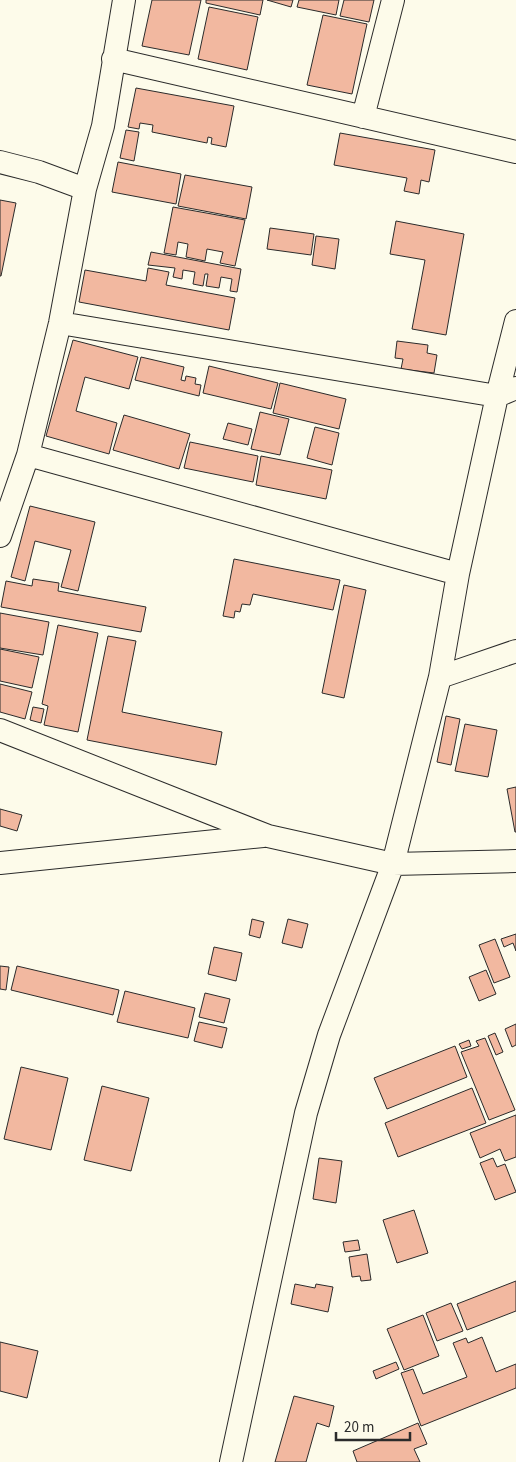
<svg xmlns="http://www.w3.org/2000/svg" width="516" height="1462" viewBox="0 0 516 1462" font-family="'Source Sans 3',sans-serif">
<rect width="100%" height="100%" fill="#fdfbea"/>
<!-- building -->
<path fill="#f2b8a0" stroke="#2b2b2b" d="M152,0H201L189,55L142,46Z
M206,0H263L260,15L206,3Z
M267,0H293L291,7Z
M299,0H339L336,15L297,7Z
M344,0H374L369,22L340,16Z
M209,7L258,17L247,70L198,59Z
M323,15L367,24L352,94L307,85Z
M136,88L234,106L226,147L211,144L212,138L208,137L207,143L152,132L153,125L140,123L139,129L128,127Z
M126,130L139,132L134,161L120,158Z
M340,133L435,150L429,182L421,180L419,194L404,191L407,178L334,165Z
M118,162L181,174L176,204L112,192Z
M185,175L252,187L246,219L178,206Z
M0,200L16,203L1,276H0Z
M173,207L245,220L235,266L220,263L223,252L207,249L205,261L186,257L188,244L178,242L176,255L164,253Z
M396,221L464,234L446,335L412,329L425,260L390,254Z
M270,228L314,234L311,255L267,249Z
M316,236L339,239L335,269L312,265Z
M151,252L241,269L237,292L230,291L232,279L221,277L219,288L206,286L208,274H205L203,286L193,284L195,272L183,270L182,279L173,277L175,268L148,265Z
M148,268L169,272L166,285L235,298L229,330L79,302L85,270L146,281Z
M73,340L138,357L129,389L85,377L76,411L117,423L109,454L46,436Z
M397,341L428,345L427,353L437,355L434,373L401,369L403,359L395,358Z
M141,357L184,367L181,380L185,381L186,376L196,378L195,384L201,385L199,396L135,380Z
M209,366L278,383L271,409L203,393Z
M280,383L346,399L339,429L273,413Z
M260,412L289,419L280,455L251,449Z
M124,415L190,434L179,469L113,450Z
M228,423L252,429L248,445L223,439Z
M315,427L339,433L332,465L307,458Z
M190,442L258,456L253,482L184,468Z
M261,456L332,470L326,499L256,485Z
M30,506L95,522L78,591L61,587L71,550L35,541L25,581L11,577Z
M234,559L340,580L333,610L253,594L250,605L242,604L240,612L235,611L234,618L223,616Z
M33,579L59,583L58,591L146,607L141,632L1,607L6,581L32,586Z
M344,585L366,590L344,698L322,693Z
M0,613L49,622L43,655L0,648Z
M58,625L98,633L78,732L44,725L48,706L42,704Z
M108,636L136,641L122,712L222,732L216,765L87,740Z
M0,649L39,657L32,688L0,681Z
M0,684L32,692L25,719L0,712Z
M33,707L44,709L41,723L30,720Z
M446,716L460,719L451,765L437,762Z
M465,724L497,730L488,777L455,771Z
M516,787V832H515L507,789Z
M0,809L22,815L17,831L0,826Z
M252,919L264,922L260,938L249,935Z
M288,919L308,924L302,948L282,943Z
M516,934V951L513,943L504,947L501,939Z
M495,939L510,977L494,983L479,945Z
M214,947L242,953L236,981L208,974Z
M0,966L9,967L6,990L0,989Z
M17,966L119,990L113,1015L11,990Z
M486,970L496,994L479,1001L469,977Z
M125,991L195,1008L188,1038L117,1022Z
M205,993L230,999L224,1023L199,1017Z
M199,1022L227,1028L222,1048L194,1041Z
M516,1024V1045L512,1047L505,1029Z
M495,1033L503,1052L496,1055L488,1036Z
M485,1038L515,1110L489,1120L461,1052L479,1046L476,1041Z
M469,1040L471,1046L462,1049L459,1044Z
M455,1046L467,1077L387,1109L374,1078Z
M21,1067L68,1078L51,1150L4,1139Z
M102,1086L149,1098L131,1171L84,1160Z
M472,1088L486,1123L398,1157L385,1123Z
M516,1115V1157L505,1161L500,1149L480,1158L470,1133Z
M319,1158L342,1161L336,1203L313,1199Z
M493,1158L497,1167L505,1164L516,1192L495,1200L480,1163Z
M414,1210L428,1253L397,1263L383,1220Z
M358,1240L360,1250L345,1252L343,1242Z
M367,1254L371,1280L361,1281L360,1276L352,1277L349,1257Z
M516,1281V1311L467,1330L457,1304Z
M295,1284L315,1288L316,1284L333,1287L328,1312L291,1304Z
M451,1303L463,1331L437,1341L426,1313Z
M423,1315L439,1356L404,1370L387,1329Z
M482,1337L496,1372L516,1364V1388L421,1426L401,1373L413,1369L423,1394L467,1377L453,1343L466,1338L468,1343Z
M0,1342L38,1351L27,1398L0,1391Z
M396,1362L399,1369L376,1379L373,1371Z
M294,1396L334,1406L329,1427L317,1423L306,1462H275Z
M418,1423L427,1444L414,1449L420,1462H357L353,1451Z"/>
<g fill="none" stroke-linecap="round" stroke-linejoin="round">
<!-- minor casing -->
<g stroke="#2b2b2b" stroke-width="24">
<path id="minor" d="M113,59L516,152
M363,117L393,0
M0,162L39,172L85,189
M60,323L497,396L516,388
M28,455L458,574
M0,536L28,455L60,323L85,189L103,126L124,0
M440,677L516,651
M0,730L268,836L393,864L516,861
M0,863L263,836
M231,1462L306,1113L329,1035L393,864L440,677L458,574L497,396L516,321"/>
</g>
<!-- minor -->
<use href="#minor" stroke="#fdfbea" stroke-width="22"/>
</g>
<!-- scale -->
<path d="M336 1432v8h74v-8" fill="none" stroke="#2b2b2b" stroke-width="2.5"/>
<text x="344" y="1432" font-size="15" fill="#2b2b2b" stroke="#fdfbea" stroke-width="4" paint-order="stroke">20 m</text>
</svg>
